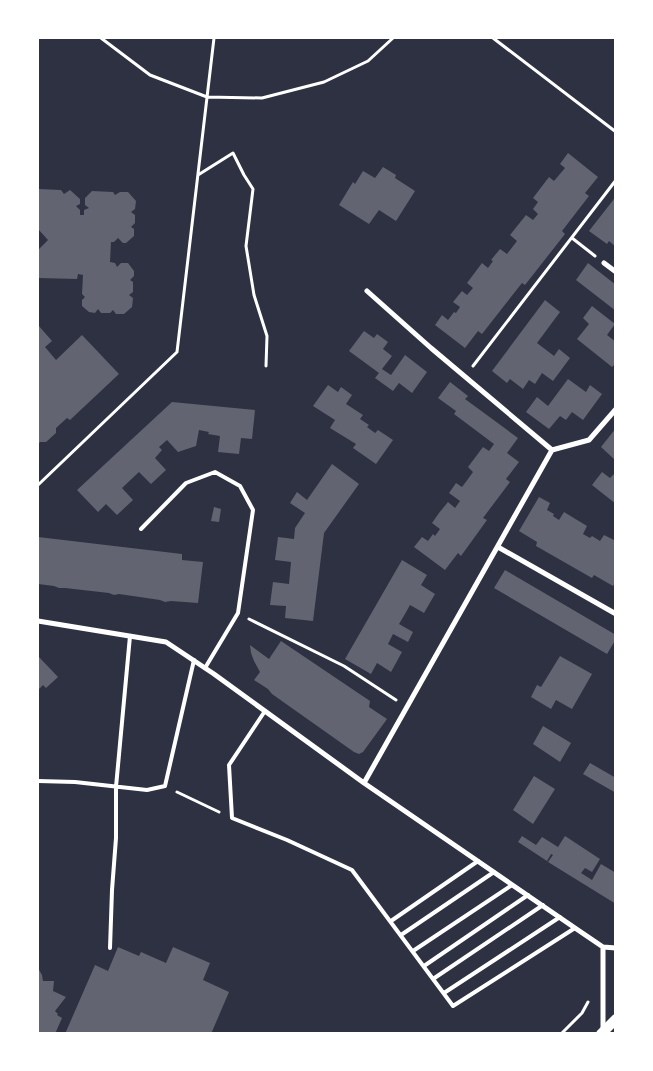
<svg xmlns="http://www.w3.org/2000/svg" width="653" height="1071" viewBox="0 0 653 1071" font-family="'Asap Condensed',sans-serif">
<rect width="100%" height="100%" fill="#2d3142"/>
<!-- building -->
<path fill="#626471" d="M568,153L598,177L585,193L589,196L562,231L565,234L525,285L522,283L482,334L478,331L465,348L435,325L442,315L448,320L454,312L456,313L460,307L453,302L462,291L467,295L473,288L467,283L482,263L488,268L493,261L491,260L500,249L507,254L517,241L510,235L526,215L533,220L538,214L533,209L538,202L533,198L549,177L554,181L565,168L560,164Z
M383,167L396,175L395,178L415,191L396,221L379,210L369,224L339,205L353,182L355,184L363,171L375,178Z
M38,189L61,190L64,194L70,190L80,199V204L76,206L80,210V215H84V210L89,208L85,205V198L92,191L113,192L115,195L120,192H128L136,201L135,209L131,212L135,215V223L131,227L134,229V236L126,243H123L118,238L114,242H111L110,262L115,263L117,267L121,263H128L134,271V276L130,280L133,282V292L129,295L133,298L132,307L124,314H116L113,310L110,313H101L98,309L95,313L89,312L82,306V300L85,297L82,294L83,275L78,274L77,279L39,278L38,280V250L48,240L38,229Z
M614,199L616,201V247L609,241L607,244L589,231Z
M588,263L616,285V311L576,280Z
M545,300L560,312L537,343L554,356L559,349L570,358L553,381L542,373L535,384L529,380L523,389L510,379L507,383L492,371Z
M592,306L615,324L607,335L616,342V346L614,348L616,349V363L612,367L577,339L589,324L583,318Z
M38,325L52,341L45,347L56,360L82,335L119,374L70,420L67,418L56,428V433L46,442H40L38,444Z
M364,331L374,338L377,334L388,342L383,349L392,356L382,369L391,375L405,355L427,372L412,393L399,383L393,391L375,378L379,373L349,351Z
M568,379L586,392L590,385L602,394L583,420L572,412L566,420L560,416L549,429L526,412L537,397L548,406Z
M450,382L468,396L465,399L518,438L507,453L519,462L506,479L510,482L483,518L487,520L461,556L458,553L445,570L414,547L422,537L428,541L433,534L435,536L440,529L432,523L439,513L448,502L455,508L460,501L449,493L456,483L462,487L468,479L473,472L468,467L483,447L489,451L494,444L454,414L456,411L438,398Z
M328,385L338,392L341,387L352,395L346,404L363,415L360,419L369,425L367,427L375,433L378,430L393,440L376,464L353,448L356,444L330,428L335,420L313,406Z
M172,402L255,410L252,439L241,438L239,454L218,452L220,436L208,434L209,432L199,430L196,446L178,452L167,440L159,447L162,450L155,458L166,470L151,484L139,472L122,488L133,500L117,515L106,504L98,512L77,490Z
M616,428V457L614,459L601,447Z
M332,464L359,484L324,533L313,621L285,618L286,606L270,605L273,582L289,584L291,562L275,560L278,537L294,539L295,528L305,513L290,503L297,492L307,500Z
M602,472L610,478L614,474L616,475V504L592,485Z
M539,497L550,503L547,510L554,514L553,516L559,520L564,512L587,526L583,534L590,538L592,536L600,541L604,535L616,541V582L613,586L594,575L592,578L536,546L537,542L519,531Z
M214,507L221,509L219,522L211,521Z
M38,537L182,554V560L203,562L198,603L171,601L165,602L160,600L119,594L114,595L109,593L65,588H59L54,586L38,584Z
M402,560L427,575L421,585L435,594L424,613L410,605L405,614L399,624L413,632L408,642L393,634L388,644L402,652L391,672L377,663L371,674L345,659Z
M505,570L616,635V639L607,654L494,588Z
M281,641L370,701L369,707L387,719L363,752L359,754L354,752L272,694L268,689L254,680L260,672L254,661L251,653L250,645L269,659Z
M38,656L58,677L46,688L43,685L38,690Z
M560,656L592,674L572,709L556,700L551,709L531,697L537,685L541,687Z
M543,726L571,743L560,762L533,744Z
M590,763L616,778V793L583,774Z
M534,776L555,789L533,824L513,810Z
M522,836L536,845L542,837L558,847L565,836L600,859L592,872L585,868L581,873L592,880L601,864L616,873V904L548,862L553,855L551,854L547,861L518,842Z
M118,947L139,956L141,952L166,963L173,947L210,963L203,980L229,992L211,1034H65L95,965L108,971Z
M38,968L42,975L43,981H54L53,991L66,997L55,1011L58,1014L57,1015L62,1018L55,1034H38Z"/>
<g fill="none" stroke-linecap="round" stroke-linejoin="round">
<!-- path -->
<path stroke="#fff" stroke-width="3" d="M101,38L150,75L207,97L262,98L324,82L368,61L393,38
M493,38L616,132
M198,175L233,153L244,175L253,189L246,246L254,295L267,336L266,366
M572,238L595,256
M473,366L616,180
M38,485L177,352L214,38
M249,619L344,666L396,700
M177,792L219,812
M561,1034L582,1013L588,1002"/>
<!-- service -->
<path stroke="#fff" stroke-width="4" d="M141,529L186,483L215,472L240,486L253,510L238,613L205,668
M265,711L229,765L232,818L287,840L352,870L453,1006L575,928
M38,781L75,782L147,790L165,786L194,660
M391,921L478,861
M401,935L494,872
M110,948L112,890L116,838V787L130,636
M413,951L512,885
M424,966L528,895
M433,979L543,905
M444,993L560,917"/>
<!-- minor -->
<path stroke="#fff" stroke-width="5" d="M604,263L616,272
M367,291L431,348L552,450
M498,547L616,614
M38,621L166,642L214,674L364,783L575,928L603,947L616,948
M364,783L552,450L589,440L616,409
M603,1031V947"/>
<!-- secondary -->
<path stroke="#fff" stroke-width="10" d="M601,1034L616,1019"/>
</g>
<!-- border -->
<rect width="653" height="1071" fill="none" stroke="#ffffff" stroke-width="78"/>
</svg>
